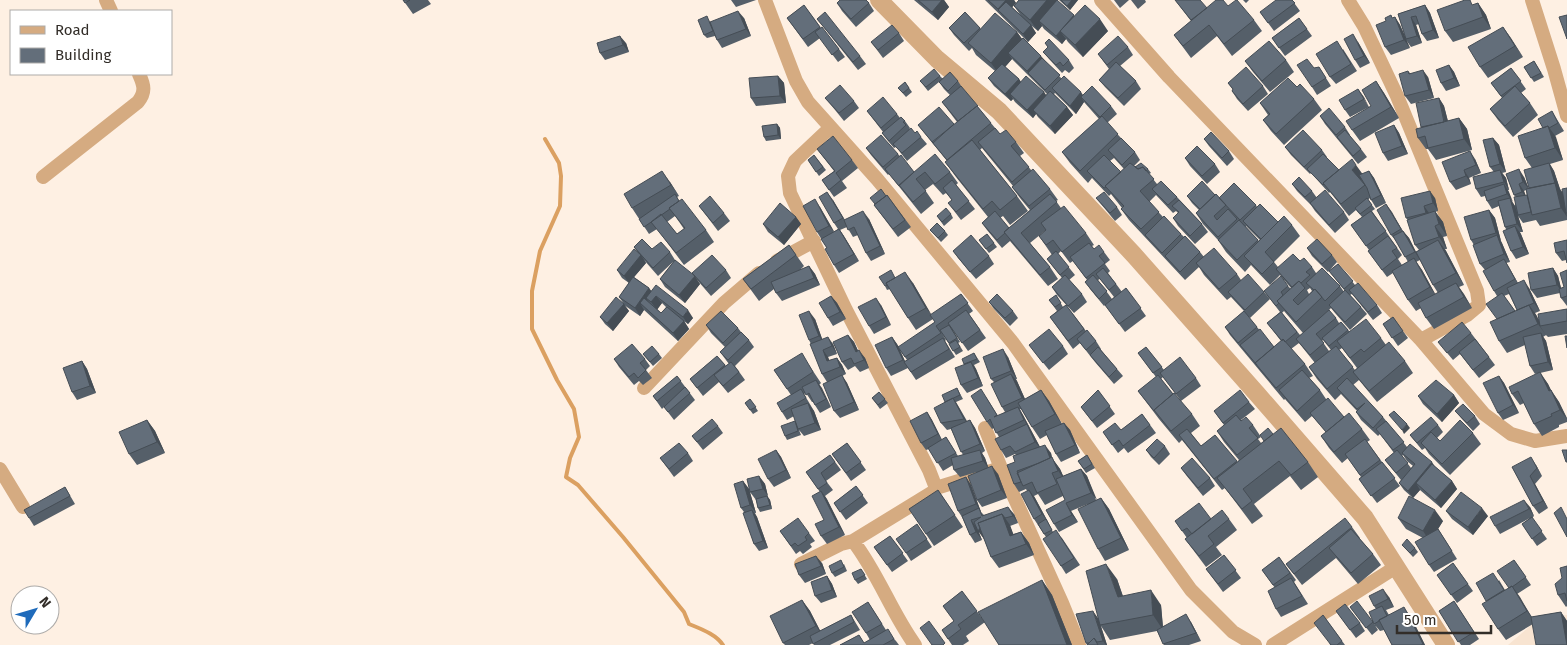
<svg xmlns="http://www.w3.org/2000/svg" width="1567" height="645" viewBox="0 0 1567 645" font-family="'Fira Sans',sans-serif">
<rect width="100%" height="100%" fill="#fef0e3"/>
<!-- built -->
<path fill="#f8e4d1" d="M1567,615V645H1508L1538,619Z"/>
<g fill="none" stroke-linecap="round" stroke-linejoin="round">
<!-- stream -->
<path stroke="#dba061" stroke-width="4" d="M545,139L559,163L561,176L560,206L540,251L532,291V329L557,380L574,409L579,437L570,458L566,477L578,485L623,537L684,612L689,624C701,629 716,634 723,645"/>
<!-- minor -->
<path stroke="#d5ab81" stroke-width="14" d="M106,0L111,11
M765,0L796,81L808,102L877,179L1013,343L1191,590L1233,632L1255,645
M1101,0L1169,77L1421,340L1467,315L1479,305L1477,291L1397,96L1364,26L1348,0
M1532,0L1554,69L1567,116
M830,128L795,161L788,176L790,193L846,310L929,470L936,488L933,492L853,541
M43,177L138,102C146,92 144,85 139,74
M777,261L814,241
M1421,340L1484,414L1511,434L1535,441L1567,436
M644,388L724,303L759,273
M1001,468L1062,603L1079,645
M0,469L23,507
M936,488L1001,468L985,428
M801,564L841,544L853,541C878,573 891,612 915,645
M1273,645L1396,567"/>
<!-- tertiary -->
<path stroke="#d5ab81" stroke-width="18" d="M879,0L937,59L999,111L1134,255L1258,395L1365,518L1446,645"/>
</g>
<!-- wall -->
<path fill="#555f69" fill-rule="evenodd" d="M403,0H428L431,4L413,14Z
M731,0H756L736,7Z
M914,0H944L949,7L938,20Z
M985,0H1014L1016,3L1012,7L1021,16L1014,6L1019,0H1056L1074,16L1108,31L1083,57L1068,42L1066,39L1062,44L1044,29L1042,26L1038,31L1027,22L1031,25L1036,33L1028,42Z
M1059,0H1078L1070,10Z
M1114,0H1129L1120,8Z
M1131,0H1145L1146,2L1138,9Z
M1175,0L1207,8L1228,6L1254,20L1262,31L1232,56L1217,36L1191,58L1174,35L1191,21Z
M1243,0H1249L1246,3Z
M1292,0L1300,11L1274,31L1260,12Z
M837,3H869L874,11L856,27L842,11Z
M1478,3L1486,15L1491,29L1453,42L1445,31L1474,5Z
M804,5L821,28L839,49L845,57L838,62L820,38L808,47L787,18Z
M1425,5L1430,13L1439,38L1427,41L1422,34L1419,24L1416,25L1422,43L1411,47L1406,40L1410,48L1391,55L1385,47L1393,18L1395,17L1400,25L1406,38L1398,14Z
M965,12L981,29L1017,32L1022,39L1044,60L1062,79L1083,95L1111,106L1117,114L1107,123L1121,138L1135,152L1140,160L1134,166L1148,169L1151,173L1149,174L1157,184L1177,197L1202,224L1208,232L1195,244L1178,226L1173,218L1178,213L1176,211L1173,213L1156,195L1149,202L1163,217L1200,252L1204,257L1237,274L1241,280L1264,292L1270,299L1250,318L1246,314L1274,347L1281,341L1267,323L1280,312L1264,291L1288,286L1291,289V288L1280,275L1270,285L1251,265L1245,272L1226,252L1218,240L1203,224L1196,213L1199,210L1192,203L1187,196L1215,195L1219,198L1256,205L1257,207L1278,222L1292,225L1300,236L1274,262L1278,267L1300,261L1312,267L1316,273L1340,286L1344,292L1345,291L1329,271L1338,264L1355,285L1377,305L1382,313L1373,320L1352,294L1350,295L1361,307L1367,314L1350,330L1335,313L1331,308L1321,318H1336L1339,323L1341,322L1350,332L1381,338L1386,345L1405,361L1413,373L1377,402L1359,380L1353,385L1383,417L1407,447L1434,466L1452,481L1457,489L1441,508L1420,490L1413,498L1404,490L1399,483L1401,480L1385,460L1394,453L1380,434L1378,436L1361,420L1356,412L1357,411L1341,394L1335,400L1317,379L1309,367L1315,363L1299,343L1291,349L1305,364L1313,376L1309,378L1320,390L1326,399L1344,417L1362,429L1370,440L1367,442L1400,486L1377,503L1359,479L1361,477L1348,458L1342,463L1329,448L1321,436L1326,432L1312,416L1305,422L1285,399L1284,400L1230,335L1225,327L1244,311L1231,297L1227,300L1204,275L1199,267L1185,280L1129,220L1121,209L1122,208L1111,194L1109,196L1092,178L1088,183L1070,163L1062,152L1099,119L1084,102L1076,114L1055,93L1054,94L1067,107L1073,115L1055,134L1038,117L1036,114L1033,118L1015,102L1013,99L1011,101L994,86L988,78L995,71L976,55L972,48L969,51L954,35L949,28ZM1012,59L1047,94L1046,95L1044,92L1021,82L1019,79L1005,67ZM1114,158L1124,169L1121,172L1110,161ZM1246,226L1260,240L1259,241L1246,227ZM1310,288L1312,291L1309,294L1307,290ZM1284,311L1303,333L1300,335L1282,313ZM1323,340L1331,350L1329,351L1322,341ZM1342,348L1357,368L1355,370L1339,350ZM1403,455L1407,461L1413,466L1411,468L1402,456Z
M744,18L751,36L722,48L717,40L715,36L707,38L704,35L710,20V22Z
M1299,18L1312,36L1285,56L1272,38Z
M817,19L860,56L866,64L858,70Z
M1503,27L1523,57L1488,78L1480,67Z
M899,33L904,41L883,58L871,42Z
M1358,42L1370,63L1360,68L1355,60Z
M626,43L629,52L605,60L600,53Z
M1045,43L1069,60L1074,68L1069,73L1065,70L1062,73L1049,59L1043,52L1048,47Z
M1128,47L1133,55L1120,66L1136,81L1141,89L1124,106L1105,87L1099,80L1109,69L1098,54Z
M1343,49L1357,71L1336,84L1330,77Z
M1286,60L1294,72L1270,92L1253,72L1245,61Z
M1534,61L1544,77L1534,82L1524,67Z
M1449,65L1454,72L1460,86L1446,91L1441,83Z
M1319,67L1331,86L1317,95L1312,87L1314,68Z
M1511,68L1526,89L1521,93L1530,103L1538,115L1513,137L1498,120L1490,109L1502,98L1491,83Z
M1408,71L1410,73L1428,77L1434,98L1411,104L1405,96Z
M778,76L784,83L786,103L756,106L751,98Z
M940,76L942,78L958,81L963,89L1000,134L1016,142L1024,153L1020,156L1031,170L1050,189L1058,200L1056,201L1061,208L1086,233L1094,245L1092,246L1094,249L1104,252L1110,260L1105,264L1110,271L1108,273L1122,292L1126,288L1146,316L1125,332L1105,305L1104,306L1090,289L1085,282L1087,280L1073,261L1070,263L1061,251L1058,254L1075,275L1069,280L1082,294L1087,302L1074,313L1057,295L1052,287L1062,278L1047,259L1052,255L1039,236L1046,231V230L1030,243L1050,267L1058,279L1048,286L1010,241L1002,248L987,230L982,223L988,217L956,177L945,162L947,161L918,125H954L957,122L942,102L950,95L944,89L939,82L928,91L920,81ZM982,148L1013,186L1012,187L1020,198L1030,210L1009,228L1000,218L1003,216L1010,225L1028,211L1017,196L980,150ZM1100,279L1114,297L1112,299L1098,280Z
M1376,81L1384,93L1399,118L1360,141L1352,130L1371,106Z
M905,82L912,92L906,97L898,88Z
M1228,83L1263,86L1268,94L1248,111L1237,99L1232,91L1233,90Z
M1297,87L1314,99L1322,110L1284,145L1271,131L1263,120L1268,115L1260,103Z
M1358,89L1369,107L1350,117L1345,110Z
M825,98L854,101L859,108L844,121L831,105Z
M1439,98L1444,106L1448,121L1459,118L1467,129L1472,150L1436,160L1428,149H1426L1418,138L1421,127Z
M867,111L897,114L900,118L905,121L910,128L909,130L921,137L927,144L907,161L896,147L894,148L888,141L882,133L883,132Z
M1552,111L1564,131L1555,136L1563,160L1550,164L1554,171L1560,189L1563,193L1567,188V220L1540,226L1536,220L1523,223L1518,216L1523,232H1520L1529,254L1516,259L1511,251L1506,229L1505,227L1499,206L1492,209L1487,201L1485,196L1481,197L1476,189L1494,172L1490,167L1493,138L1499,145L1506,172L1502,173L1506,178L1509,190H1508L1512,202L1515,206L1516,197L1514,195L1506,174L1524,177L1529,189V188L1532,168L1525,158ZM1526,190L1527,196L1525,195L1524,191Z
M1320,116L1345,127L1350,135H1349L1361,149L1367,157L1358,164L1325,124Z
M777,124L780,128L781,139L766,141L764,137Z
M1394,125L1399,133L1408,154L1388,161L1383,153Z
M1204,139L1229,151L1234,159L1227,166L1209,146Z
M1285,147L1322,150L1327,157V158L1339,170L1363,174L1369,171L1374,178L1386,203L1376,208L1370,198L1368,200L1375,209L1372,211L1402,255L1398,259L1402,265L1408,262L1397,242L1391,235L1386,204L1403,231L1409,238L1416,252L1419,250L1415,245L1408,220L1406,218L1435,198L1438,211L1435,212L1443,222L1447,236L1443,237L1447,249H1445L1464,285L1459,287L1472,308L1434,329L1426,318L1421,308L1416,311L1408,300L1393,273L1387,277L1368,251L1369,250L1351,225L1362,217L1356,210L1349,216L1330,192L1329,193L1311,173L1310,174L1291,155ZM1420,260L1433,285L1438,293L1435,294L1422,270L1416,262Z
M866,148L898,154L914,172H950L958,183L956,185L975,209L961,220L948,203L952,200L946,193L943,195L933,184L925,190L934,203L921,214L889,174L888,175L871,155Z
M817,149L852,160L858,168L842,181L847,188L834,197L822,180L834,171Z
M814,155L826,170L819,176L808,160Z
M1185,158L1215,164L1220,172L1207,184L1190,166Z
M1475,159L1481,173L1469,178L1471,184L1456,190L1450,182Z
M670,182L679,196L677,197L679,201L706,230L714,242L684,265L657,229L649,234L632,208ZM675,216L684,229L677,234L667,222Z
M1292,184L1312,191L1317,198L1344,212L1349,220L1335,233L1315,211L1311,205L1297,191Z
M887,195L911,227L898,237L874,205Z
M1096,198L1117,207L1122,215L1115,221Z
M833,200L845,220L869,219L885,254L871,261L866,253L858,235L853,237L847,227L840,230L859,261L839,273L834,265L827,248L817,232L820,207L834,232L838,229L834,223Z
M699,206L724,213L730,221L718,231Z
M1489,210L1495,218L1501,241L1510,262L1506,263L1518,283L1529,288L1540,311L1535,313L1538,319L1567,309V334L1548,337L1544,333L1546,335L1543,337L1546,341L1553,370L1540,373L1548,384L1551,390L1559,402L1567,418V422L1559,425V427L1542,436L1534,424L1524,403L1520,405L1512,394L1538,373L1535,374L1530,366L1525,345L1507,353L1499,341L1497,319V296L1494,291L1485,270L1480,264L1474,245L1471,240ZM1509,294L1517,310L1515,311L1504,296Z
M951,214L953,218L944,226L937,216Z
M796,217L801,224L784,245L768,232L763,224Z
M930,230L945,231L948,235L941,242Z
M987,234L997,247L989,253L979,240Z
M1567,240L1566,260L1562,261L1556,253Z
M789,245L804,266L800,270L809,266L815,274L820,285L782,301L776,293L774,289L759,301L743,279Z
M634,247L670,252L675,260L700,284L685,303L665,287L660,279L674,261L658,276L644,260L646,263L634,277L649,288L651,291L693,318L688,324L678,317L684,321L689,329L678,341L644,310L640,316L624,305L629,311L613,331L605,324L600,317L624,304L619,297L629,283L622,278L617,270L638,253ZM662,303L666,307L661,313L657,309Z
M1307,248L1332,255L1337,262L1328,272L1312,256Z
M953,251L989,256L994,264L976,279L958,258Z
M1553,268L1558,276L1561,288L1564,287L1567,270V306L1561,298L1560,293L1537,298L1531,290Z
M726,270L731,278L711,296L698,281L692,273Z
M895,278L913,283L931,315L961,294L973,311L969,314L986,338L968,351L951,327L960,342L958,343L963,351L956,355L942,333L946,340L945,341L955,357L916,380L908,368L891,376L886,368L892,337L899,347L935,322L933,319L916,330L908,318L890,289L887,290L885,286ZM900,350L907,360L905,361Z
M1056,295L1063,307L1066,305L1086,331L1096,341L1101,349V350L1117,369L1123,376L1114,384L1095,362L1080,343L1073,349L1050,317L1057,311L1049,300Z
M831,296L837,303L846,319L833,326L828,318Z
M989,302L1013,311L1018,318L1010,326L994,309Z
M881,305L891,325L874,334L869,326Z
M1393,317L1408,338L1398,346L1383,324Z
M815,319L822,339L833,344L837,354L828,357L829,361L837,358L842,365L846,374L842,376L847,383L859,410L840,418L834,411L827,382L822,374L811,344L809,340Z
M706,325L738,328L741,332L749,340L754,347L735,366L745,380L728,393L719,382L703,396L690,379L717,356L726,366L729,364L720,352L725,347L711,333Z
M1471,333L1495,365L1479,378L1460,354L1453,360L1438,342Z
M848,335L854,342L858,351L865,358L869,368L860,372L855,366L848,370L842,362Z
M1029,345L1063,346L1068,354L1049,370Z
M1146,347L1164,370L1196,378L1201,386L1181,401L1163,377L1161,379L1173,394L1192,414L1200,426L1191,433L1201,446L1215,435L1237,462L1239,460L1224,442L1217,431L1224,425L1214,411L1249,402L1255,409L1241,420L1253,425L1261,437L1258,439L1261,443L1273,434L1308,462L1318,477L1301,490L1290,476L1254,504L1263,516L1252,524L1225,488L1222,490L1182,440L1179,443L1159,419L1138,391L1156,377L1138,353Z
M974,353L980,362L974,365L976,369L983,386L967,393L961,385L964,364Z
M643,354H659L662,358L653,366Z
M1008,357L1017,379H1016L1025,399L1041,390L1049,401L1062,424L1064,423L1070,430L1080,453L1061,462L1056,454L1047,435L1040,439L1032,427L1021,409H1020L1023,415L1040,447L1051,453L1052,458L1060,469L1063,476L1081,469L1087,476L1096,500L1101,498L1109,509L1129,550L1105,561L1098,549L1088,504L1071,511L1078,522L1059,532L1054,524L1065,500L1063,496L1045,505L1038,494L1034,496L1048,522L1053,532L1062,538L1080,565L1066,574L1061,566L1046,537L1034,519L1027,491L1026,489L1019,492L1014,484L1016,455L1015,454L1006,458L1001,450L999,437L994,428L992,429L987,422L986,397L998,416L1005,412L1002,407L994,382L991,379Z
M614,359H645L650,366L646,370L652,378L643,385L639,381L634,385L619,367Z
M82,361L87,369L96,393L77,400L72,392Z
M809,365L821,383L819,385L831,407L820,413L813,402H812L806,393L804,394L814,411L821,430L804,436L799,430L801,435L787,440L785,436L796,423L794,416L787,420L782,412L791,395L774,370Z
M677,376L695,400L674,420L664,407L662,409L653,396Z
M1499,376L1504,383L1519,413L1503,420L1498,413Z
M957,388L963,399L956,402L967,421L970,420L975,428L985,451L982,453L985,458L988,468L998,474L1007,498L982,507L977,500V472L960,477L954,470L953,465L943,471L929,449L926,450L921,443L927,412L932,420L942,440L946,437L958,456L963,455L951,429L947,430L941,423L945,402Z
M1098,390L1115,414L1097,428L1081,407Z
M879,392L888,403L880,409L872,398Z
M1454,395L1459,403L1442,422L1423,404L1418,396Z
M750,399L758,411L753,414L745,403Z
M1455,411L1475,416L1480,424L1473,431L1461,418Z
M1142,414L1156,433L1128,453L1124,448L1118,453L1103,432L1121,430Z
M147,420L155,431L165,453L137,465L129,454Z
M1438,425L1443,432L1437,438L1440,441L1473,433L1481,444L1450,475L1429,454L1425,448L1422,450L1410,435Z
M718,426L723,433L703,450L692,436Z
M847,443L866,470L851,481L832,454Z
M1165,446L1170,454L1159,465L1151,457L1146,450Z
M776,450L781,457L791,478L774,487L768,479Z
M688,453L693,461L674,477L660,458Z
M830,455L841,470L826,481L833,490L825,496L845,535L827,544L821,536L824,520L820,492L806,472Z
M1087,455L1095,468L1086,473L1078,461Z
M1536,465L1542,476L1535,484L1548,508L1539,514L1533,506L1512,467Z
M1181,468L1210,478L1215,486L1203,496L1186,475Z
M759,476L765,484L768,497L770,500L772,509L760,512L758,508L756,500L750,492Z
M966,477L971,485L981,512L984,515L1014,514L1018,523L1010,526L1013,534L1021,532L1029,543L1034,555L999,568L991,557L984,539L977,528L982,540L975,543L970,535L962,517L958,511Z
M743,481L749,489L756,513H755L757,517L768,548L759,551L754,544L744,512L741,508Z
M856,486L868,503L846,520L834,503Z
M65,487L75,504L34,526L29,518Z
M938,490L963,527L934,546L926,534Z
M1530,507L1534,516L1532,518L1547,539L1537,546L1522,524L1530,518L1500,534L1495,526Z
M1446,511L1488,516L1473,535L1452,519Z
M1398,518L1443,521L1438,529L1457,559L1434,572L1429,565L1423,538L1406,529Z
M1211,519H1229L1237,530L1216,547L1222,555L1206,567L1185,539L1187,538L1175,521Z
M917,524L932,547L911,561L906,553Z
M1352,527L1360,538V539L1373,554L1381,565L1358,584L1336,558L1302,585L1286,564Z
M780,531L809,533L815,541L810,544L812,547L803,554L800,551L796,554Z
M890,536L908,561L892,572L874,547Z
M1402,545L1415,548L1418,552L1413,557Z
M1224,555L1241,578L1223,592L1206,569Z
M1279,557L1296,580L1294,582L1308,604L1281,617L1276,609L1275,588L1262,570Z
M1514,560L1531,585L1517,594L1532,617L1561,612L1567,621V645L1533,624L1506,640L1498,629L1487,601L1499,580L1505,590L1509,588Z
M822,563L826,574L805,583L799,575Z
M1453,563L1473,591L1457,603L1437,575Z
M844,564L847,571L835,577L832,573Z
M1567,566V606L1566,607L1558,595L1562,578Z
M861,569L867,579L858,584L855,580Z
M827,576L832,584L837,597L821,603L815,596Z
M1117,579L1123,596L1161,605L1163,626L1191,622L1201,641L1189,645H1164L1157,631L1110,640L1101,626L1107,645H1087L1086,643Z
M1042,580L1052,595L1072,645H999L985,622L966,636L969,641L963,645H952L942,630L954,621L943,606L962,591L984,621Z
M1389,597L1394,607L1386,610L1389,615L1412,619L1425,645H1392L1384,630L1380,631L1374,624L1376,609L1374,606Z
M802,600L810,611L820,631L851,615L860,630L830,645H814L813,643L809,645H785L783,643Z
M1454,601L1479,639L1470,645H1461L1439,611Z
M868,602L886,630L896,641L899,645H840L859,635L864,643L870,640L866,633Z
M1350,607L1373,622L1378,630L1372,635Z
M1336,611L1360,623L1365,631L1356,638Z
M1323,615L1345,645H1330Z"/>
<!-- shaded-wall -->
<path fill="#454d55" d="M942,0H944L949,7L938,20L932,12Z
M1006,0H1014L1016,3L1004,16L998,9Z
M1047,0H1056L1060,6L1039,21L1042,26L1038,31L1030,20Z
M1072,0H1078L1070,10L1067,6Z
M1478,3L1486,15L1491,29L1483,17Z
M1425,5L1430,13L1439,38L1433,30Z
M738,11L744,18L751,36L746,29Z
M1395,17L1400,25L1410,48L1404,40Z
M1411,17L1416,25L1422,43L1417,36Z
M1100,19L1108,31L1083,57L1075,45Z
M1031,25L1036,33L1028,42L1023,34Z
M1503,27L1511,38L1523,57L1515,46Z
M1060,31L1066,39L1062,44L1056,36Z
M1017,32L1025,43L1008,53L1012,59L999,74L991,63Z
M1353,34L1358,42L1370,63L1364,56Z
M620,36L626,43L629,52L623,45Z
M1041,56L1047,63L1028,73L1027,71Z
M1449,65L1454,72L1460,86L1454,78Z
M1423,70L1428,77L1434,98L1429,90Z
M778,76L784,83L786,103L780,96Z
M1019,79L1024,87L1010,94L1013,99L1011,101L1005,94Z
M1376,81L1384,93L1399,118L1391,107Z
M1358,89L1364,97L1369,107L1364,99Z
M1044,92L1049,100L1033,110L1036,114L1033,118L1027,110Z
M1081,92L1086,100L1081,97L1084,102L1076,114L1070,106Z
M1439,98L1444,106L1450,130L1445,123Z
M1067,107L1073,115L1055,134L1050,126Z
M1459,118L1467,129L1472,150L1464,139Z
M777,124L780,128L781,139L778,135Z
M1394,125L1399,133L1408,154L1402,146Z
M1548,126L1556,137L1563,160L1555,148Z
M1493,138L1499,145L1506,172L1500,164Z
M1470,151L1475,159L1481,173L1476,165Z
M1549,163L1554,171L1560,189L1563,194L1567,217L1561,208Z
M1356,165L1364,176L1360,182L1352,170Z
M1519,169L1524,177L1529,189L1523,182Z
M1464,170L1469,178L1471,184L1466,176Z
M1500,170L1506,178L1509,190L1504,182Z
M662,171L670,182L679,196L671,185Z
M1369,171L1374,178L1386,203L1381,195Z
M1504,184L1509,192L1513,202L1507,194Z
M1519,184L1524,191L1527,199L1522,192Z
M1430,191L1435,198L1438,211L1433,203Z
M827,192L833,200L848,226L843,218Z
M1510,198L1515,206L1523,232L1517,224Z
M815,199L820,207L835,233L829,226Z
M1386,204L1392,212L1406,237L1401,229Z
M1424,206L1429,213L1431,220L1426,213Z
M1489,210L1495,218L1501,241L1496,233Z
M863,211L869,219L885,254L880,246Z
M1435,211L1443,222L1447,236L1439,224Z
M796,217L801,224L784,245L778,237Z
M1435,226L1443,237L1447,249L1439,237Z
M1515,226L1521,234L1529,254L1523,247Z
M839,229L844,236L859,261L854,254Z
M1403,231L1409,238L1420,260L1415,252Z
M1497,235L1502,243L1510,262L1504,254Z
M1438,240L1446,251L1464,285L1456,273Z
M641,255L646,263L629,283L624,276Z
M1414,258L1422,270L1438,299L1430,287Z
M1504,259L1509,267L1520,287L1515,279Z
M809,266L815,274L820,285L814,278Z
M1553,268L1558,276L1562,292L1557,285Z
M905,272L913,283L934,319L926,308Z
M695,276L700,284L685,303L679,295Z
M1524,280L1529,288L1540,311L1534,303Z
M1456,283L1464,294L1472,308L1464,297Z
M649,288L655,296L646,298L649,303H640L644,310L640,316L635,308Z
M656,296L662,303L657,310L651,302Z
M831,296L837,303L846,319L840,312Z
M876,298L881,305L891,325L886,317Z
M624,304L629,311L613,331L607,323Z
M1529,305L1537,316L1541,326H1540L1546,335L1538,324Z
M688,310L693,318L688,324L683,317Z
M809,311L815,319L824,344L819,336Z
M684,321L689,329L678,341L673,333Z
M1541,333L1546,341L1553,370L1548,362Z
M848,335L854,342L862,359L856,352Z
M828,337L833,344L837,354L832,346Z
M892,337L897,344L908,368L903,360Z
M1003,349L1008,357L1017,379L1011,371Z
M823,350L828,357L833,369L827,361Z
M859,350L865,358L869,368L864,360Z
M837,358L842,365L846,374L840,367Z
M82,361L87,369L96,393L90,386Z
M971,362L976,369L983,386L978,378Z
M1540,372L1548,384L1557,403L1549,391Z
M1011,374L1017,381L1028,406L1022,398Z
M842,375L847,383L859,410L854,402Z
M1499,376L1504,383L1519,413L1513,405Z
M816,380L822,388L831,407L826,399Z
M1041,390L1049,401L1063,426L1055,414Z
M1551,390L1559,402L1567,419L1560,410Z
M1454,395L1459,403L1442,422L1437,414Z
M953,398L958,406L969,426L964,419Z
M808,403L814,411L821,430L815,423Z
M1018,407L1023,415L1041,449L1035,442Z
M927,412L932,420L943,442L938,434Z
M147,420L155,431L165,453L157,442Z
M970,420L975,428L985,451L980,444Z
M1064,423L1070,430L1080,453L1075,445Z
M1407,424L1410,428L1404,434L1402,430Z
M1045,445L1051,453L1052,458L1060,469L1066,482L1050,459Z
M776,450L781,457L791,478L786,470Z
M980,450L985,458L989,469L983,461Z
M1531,457L1536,465L1542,476L1537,468Z
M1432,462L1437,470L1416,483L1420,490L1413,498L1408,491Z
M992,466L998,474L1007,498L1001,490Z
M1081,469L1087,476L1097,500L1091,493Z
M759,476L765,484L768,496L763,489Z
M1530,476L1535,484L1548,508L1543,501Z
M966,477L971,485L981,512L976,504Z
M743,481L749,489L756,513L750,505Z
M1452,481L1457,489L1441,508L1435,500Z
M1029,490L1035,498L1048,522L1042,514Z
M821,491L827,499L845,535L839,527Z
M767,496L770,500L772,509L770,505Z
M1101,498L1109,509L1129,550L1121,538Z
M1524,500L1530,507L1534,516L1529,509Z
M1066,503L1071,511L1078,522L1072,515Z
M1008,507L1014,514L1018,523L1013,516Z
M1482,508L1488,516L1473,535L1468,527Z
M752,510L757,517L768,548L763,541Z
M1435,510L1443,521L1438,529L1457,559L1452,551L1431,543L1423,531Z
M1002,514L1010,525L1018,547L1010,536Z
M971,520L977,528L982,540L976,532Z
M981,526L984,539L978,531Z
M1021,532L1029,543L1034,555L1026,544Z
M816,556L822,563L826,574L821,566Z
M1106,564L1117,579L1128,612L1118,597Z
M827,576L832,584L837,597L832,590Z
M1042,580L1052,595L1072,645H1067Z
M1512,586L1520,597L1535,623L1527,611Z
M1383,589L1389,597L1394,607L1388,599Z
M1151,590L1161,605L1163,630L1153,615Z
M802,600L810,611L824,638L816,626Z
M1404,607L1412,619L1425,645H1423Z
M1093,611L1098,618L1107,645H1106L1103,641Z
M1561,612L1567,621V645Z
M1186,614L1191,622L1201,641L1196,633Z"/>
<!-- building -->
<path fill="#636e7a" stroke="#454d55" d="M403,0H410L405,3Z
M840,0H866L869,3L851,19L837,3Z
M918,0H942L932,12Z
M988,0H1006L998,9Z
M1019,0H1047L1030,20L1014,6Z
M1057,0L1074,15L1056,36L1039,21Z
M1061,0H1072L1067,6Z
M1175,0H1200L1207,8L1191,20Z
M1216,0H1223L1228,6L1236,0H1237L1254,20L1224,44L1209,25L1183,46L1174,35Z
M1276,0H1292L1295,3L1268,23L1260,12Z
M1465,0H1470L1472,5L1478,3L1483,17L1445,31L1437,10Z
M1006,2L1031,25L1023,34L998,10Z
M804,5L820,27L803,39L787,18Z
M1085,5L1100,19L1075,45L1060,31Z
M1425,5L1433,30L1422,34L1416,16L1411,17L1417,36L1406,39L1398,14Z
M738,11L746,29L717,40L710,22Z
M825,12L860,56L853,62L817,19Z
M965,12L980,28L964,43L949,28Z
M995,13L1017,32L991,63L968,43Z
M1391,15L1392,18L1395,17L1404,40L1385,47L1376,25L1386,21L1385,18Z
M1567,15V39L1559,17Z
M707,16L713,31L704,35L698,20Z
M1299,18L1307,29L1279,48L1272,38Z
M892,25L899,33L878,50L871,42Z
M822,27L839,49L832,55L815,32Z
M1503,27L1515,46L1480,67L1468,47Z
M1353,34L1364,56L1355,60L1344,39Z
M620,36L623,45L600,53L597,43Z
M1118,36L1128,47L1107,65L1098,54Z
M1023,38L1041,56L1027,71L1008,53Z
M1049,39L1069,60L1063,66L1060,62L1056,65L1043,52L1048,47L1045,43Z
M1269,41L1286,60L1262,81L1245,61Z
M1337,41L1351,64L1330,77L1316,54Z
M1042,58L1060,75L1045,90L1028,73Z
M1307,59L1314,68L1319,67L1326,78L1312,87L1297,65Z
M1534,61L1541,73L1531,78L1524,67Z
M1116,62L1136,81L1118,98L1099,80Z
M1002,64L1019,79L1005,94L988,78Z
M1449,65L1454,78L1441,83L1436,70Z
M1246,67L1263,86L1243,104L1232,91L1233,89L1228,83Z
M1511,68L1521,81L1501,96L1491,83Z
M934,69L940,76L926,87L920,81Z
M1423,70L1429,90L1405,96L1399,74L1408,71L1409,74Z
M950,72L958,81L948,91L939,82Z
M778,76L780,96L751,98L749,78Z
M1026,76L1044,92L1027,110L1010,94Z
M1064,76L1081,92L1070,106L1052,88Z
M1288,78L1297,87L1300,84L1314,99L1276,134L1263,120L1270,114L1260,103Z
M1376,81L1391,107L1352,130L1346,121L1371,106L1362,90Z
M905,82L909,88L903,93L898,88Z
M840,85L854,101L839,113L825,98Z
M961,86L978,106H977L958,121L942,102Z
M1092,86L1111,106L1100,117L1081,97Z
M1515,86L1530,103L1505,126L1490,109Z
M1358,89L1364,99L1345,110L1339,100Z
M1050,91L1067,107L1050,126L1033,110Z
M883,97L897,114L881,128L867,111Z
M1439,98L1444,122L1421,127L1416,103Z
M977,106L991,123L947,160L932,142Z
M939,107L954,124L933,143L918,125Z
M1329,108L1345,127L1336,135L1320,116Z
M1552,111L1558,123L1549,128L1548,126L1543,128L1538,119Z
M1102,116L1118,134L1080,171L1062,152Z
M901,117L905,121L903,122L906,125L889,141L882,133Z
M1459,118L1464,139L1428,148L1425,136L1418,138L1416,129Z
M777,124L778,135L764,137L762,126Z
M1394,125L1402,146L1383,153L1375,133Z
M1548,126L1555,148L1525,158L1518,136Z
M911,128L915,133L917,131L921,137L902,153L893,144Z
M995,128L1000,134L1006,130L1016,142L1011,146L1029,167L1012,182L978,142Z
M1303,130L1322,150L1304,167L1285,147Z
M1345,130L1361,149L1353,156L1337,137Z
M1211,132L1229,151L1222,158L1204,139Z
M881,135L898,154L883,167L866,148Z
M833,136L852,160L836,173L841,180L829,190L822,180L835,171L817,149Z
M1121,138L1135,152L1122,165L1108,150Z
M1493,138L1500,164L1490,167L1483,140Z
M972,140L1017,196L1000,210L992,201L983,209L945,162Z
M1197,146L1215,164L1202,176L1185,158Z
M1470,151L1476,165L1464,170L1466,176L1450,182L1442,162Z
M935,154L950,172L935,184L925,172L916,179L926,191L913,202L899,185Z
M1323,154L1339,170L1323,183L1324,184L1323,185L1307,169Z
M814,155L823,167L816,172L808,160Z
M901,155L914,172L899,186L885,169Z
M1104,155L1121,172L1105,186L1106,187L1104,188L1087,171Z
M1352,159L1356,165L1352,170L1365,185L1341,204L1323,183Z
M1130,163L1138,169L1143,167L1154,179L1140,191L1159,212L1141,229L1121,209L1124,206L1105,186Z
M1141,163L1148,169L1146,171L1143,167L1138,169L1135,167Z
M1549,163L1555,183L1529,188L1524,170Z
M1033,169L1050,189L1029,206L1012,187Z
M1519,169L1523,182L1519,184L1522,192L1514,195L1506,174Z
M1500,170L1504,182L1476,189L1473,177Z
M662,171L671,185L632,208L624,194Z
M1369,171L1381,195L1371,200L1367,188L1359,175Z
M1299,177L1312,191L1305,197L1292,184Z
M952,180L969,201L956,212L948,203L952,200L943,188Z
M1161,181L1177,197L1168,205L1152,189Z
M1202,181L1215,195L1200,209L1187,196Z
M1234,183L1256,205L1240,220L1219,198Z
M1555,183L1561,208L1532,215L1526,189Z
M1504,184L1507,194L1487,201L1484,191Z
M1567,188V213H1566L1562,189Z
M881,189L886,196L875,204L870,198Z
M1325,190L1344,212L1329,225L1310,203Z
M1430,191L1433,203L1424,206L1426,213L1406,218L1401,198Z
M827,192L843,218L834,223L819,197Z
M1104,192L1117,207L1110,213L1096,198Z
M675,194L679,201L669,208L670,209L644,227L639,219Z
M1050,194L1057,202L1021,233L1050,267L1040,275L1004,232Z
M1216,194L1226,205L1214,216L1217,220L1228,209L1237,219L1218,237L1196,213Z
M887,195L905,220L893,229L874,205Z
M1527,195L1531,212L1518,215L1514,197Z
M710,196L724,213L713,223L699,206Z
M1367,198L1372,205L1360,214L1355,208Z
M1510,198L1517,224L1505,227L1498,201Z
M682,199L706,230L676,253L651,222L661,214L677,234L685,228L669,208Z
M815,199L829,226L817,232L803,206Z
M1179,200L1202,224L1190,236L1173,218L1179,212L1172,206Z
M780,203L796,217L778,237L763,224Z
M1260,204L1278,222L1261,239L1243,221Z
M1386,204L1401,229L1391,235L1377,210Z
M1064,206L1086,233L1062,252L1053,240L1046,245L1039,236L1046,230L1041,223Z
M946,208L951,214L942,222L937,216Z
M1489,210L1496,233L1471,240L1464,217Z
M863,211L880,246L866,253L854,227L848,230L844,220Z
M995,211L1009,228L1004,232L1005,233L997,240L982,223Z
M1371,211L1386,231L1366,246L1351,225Z
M1435,211L1439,224L1435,226L1439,237L1415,245L1407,220Z
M1164,216L1181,234L1162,253L1145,235Z
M1284,216L1292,225L1265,252L1274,262L1262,274L1244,256Z
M1239,220L1258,240L1237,260L1218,240Z
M937,223L945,231L938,238L930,230Z
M1515,226L1523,247L1511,251L1503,231Z
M839,229L854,254L834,265L825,249L827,248L821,239Z
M1403,231L1415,252L1405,257L1393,236Z
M987,234L994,243L986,249L979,240Z
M971,235L989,256L970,272L953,251Z
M1497,235L1504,254L1480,264L1473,245Z
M1185,236L1200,252L1180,272L1165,256Z
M1388,236L1397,248L1392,251L1397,258L1382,270L1368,251Z
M642,239L652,249L661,242L670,252L653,268L634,247Z
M1317,239L1332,255L1322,264L1307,248Z
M1438,240L1456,273L1433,285L1416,252Z
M1567,240V263L1564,251L1556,253L1554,243Z
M1089,243L1094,249L1099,245L1104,252L1099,256L1105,263L1086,278L1070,257Z
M789,245L796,255L751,289L743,279Z
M1214,248L1237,274L1219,289L1196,263Z
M634,249L641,255L624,276L617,270Z
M1056,251L1069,267L1060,275L1047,259Z
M1293,254L1300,261L1304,258L1312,267L1306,272L1310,275L1301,283L1299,281L1292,287L1276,269Z
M712,255L726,270L706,288L692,273Z
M1414,258L1430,287L1408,300L1392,271Z
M1504,259L1515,279L1494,291L1483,271Z
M675,260L695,276L679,295L660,279Z
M1338,264L1353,281L1344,289L1329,271Z
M809,266L814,278L776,293L771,282Z
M1103,268L1116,284L1109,290L1096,274Z
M1322,268L1340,286L1325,301L1315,289L1314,290L1306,283Z
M1553,268L1557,285L1531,290L1528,273Z
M891,270L895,278L886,283L887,285L885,286L879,277Z
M1567,270V296L1561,298L1559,289L1564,287L1560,273Z
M905,272L926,308L908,318L886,283Z
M1248,274L1264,292L1245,310L1228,292Z
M1065,275L1082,294L1068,306L1052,287Z
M1093,275L1107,291L1099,299L1085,282Z
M1281,276L1288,286L1281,292L1283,295L1277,301L1279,303L1276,306L1264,291Z
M633,277L649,288L635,308L619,297Z
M1524,280L1534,303L1517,310L1507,288Z
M1299,281L1305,288L1293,300L1298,305L1315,289L1322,297L1296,322L1277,301Z
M1358,283L1377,305L1368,312L1349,290Z
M1456,283L1464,297L1426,318L1418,303Z
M656,285L688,310L683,317L656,296L651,302L646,298Z
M1126,288L1141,308L1119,324L1105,305Z
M1345,290L1361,307L1345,322L1329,305Z
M1502,293L1515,311L1497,319L1486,304Z
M961,294L968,303L936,326L941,333L905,357L898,347L935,322L930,315Z
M997,294L1013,311L1005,318L989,302Z
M1056,295L1061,303L1055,307L1049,300Z
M831,296L840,312L828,318L819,303Z
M616,297L624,304L607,323L600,317Z
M644,298L661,313L667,307L684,321L673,333L640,303Z
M876,298L886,317L869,326L858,307Z
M1066,305L1084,329L1068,341L1050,317Z
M1529,305L1538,324L1499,341L1490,322Z
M1567,309V321L1540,326L1538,314Z
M966,310L980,330L962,343L948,323Z
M1329,310L1336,318L1316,334L1324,343L1310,355L1296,339Z
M721,311L738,328L723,343L706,325Z
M809,311L819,336L809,340L799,315Z
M1244,311L1257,327L1238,343L1225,327Z
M1281,312L1297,332L1285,342L1283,339L1282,341L1267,323Z
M1393,317L1403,331L1392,338L1383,324Z
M1366,319L1381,338L1364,352L1361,349L1350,358L1337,341Z
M1341,322L1348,330L1329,346L1322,338Z
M1462,322L1471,333L1447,353L1438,342Z
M949,325L957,338L949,343L940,330Z
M1049,329L1063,346L1043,363L1029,345Z
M1260,329L1274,347L1255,363L1257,365L1240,345Z
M1087,330L1096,341L1086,350L1077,339Z
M741,332L749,340L728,360L720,352Z
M1541,333L1548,362L1530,366L1523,337Z
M848,335L856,352L859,350L864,360L854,364L851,358L842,362L833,342Z
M1565,336H1567V348Z
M828,337L832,346L823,350L827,361L837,358L840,367L822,374L810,344Z
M892,337L903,360L886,368L875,345Z
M943,338L949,349L911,372L904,362Z
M1283,339L1305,364L1276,388L1255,363Z
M1475,339L1489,357L1473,370L1459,352Z
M956,340L960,347L953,351L949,344Z
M1389,342L1405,361L1369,391L1353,372Z
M632,344L645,359L640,363L646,370L638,378L634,373L629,377L614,359Z
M652,346L659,354L650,362L643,354Z
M1336,346L1353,367L1327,389L1309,367Z
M1098,347L1117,369L1109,377L1090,355Z
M1146,347L1162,367L1153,373L1138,353Z
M1003,349L1011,371L991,379L983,357Z
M802,353L813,372L787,389L774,370Z
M974,353L977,359L964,364L962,359Z
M717,356L725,365L697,388L690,379Z
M1180,357L1196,378L1176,394L1160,373Z
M82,361L90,386L72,392L63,368Z
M731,362L739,372L723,386L714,375Z
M971,362L978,378L961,385L955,368Z
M1302,370L1320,390L1297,411L1279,390Z
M1540,372L1549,391L1551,390L1560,410L1551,414L1552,416L1534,424L1518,391L1512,394L1509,387Z
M1011,374L1022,398L1002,407L991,384Z
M842,375L854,402L834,411L823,384Z
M1158,375L1173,394L1154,410V411L1138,391Z
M677,376L681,381L657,401L653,396Z
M1499,376L1513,405L1498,413L1483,383Z
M1347,378L1383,417L1373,428L1356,412L1365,403L1357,409L1337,388Z
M816,380L826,399L815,405L809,393L806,395L802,387Z
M1436,380L1454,395L1437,414L1418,396Z
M685,387L690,393L668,412L664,407Z
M957,388L960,395L945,402L942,395Z
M801,389L806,398L782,412L777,403Z
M981,389L997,415L994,417L1018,407L1024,420L996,433L990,419L987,422L971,396Z
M1041,390L1055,414L1032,427L1018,403Z
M1098,390L1110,406L1092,421L1081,407Z
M1240,390L1249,402L1223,423L1214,411Z
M879,392L885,399L878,405L872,398Z
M1174,393L1192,414L1171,431L1154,410Z
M953,398L964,419L941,423L934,408Z
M1328,398L1344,417L1326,432L1310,413Z
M750,399L756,407L750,410L745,403Z
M808,403L815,423L798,429L791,409Z
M1463,404L1475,416L1467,423L1455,411Z
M1394,411L1407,424L1402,430L1389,415Z
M927,412L938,434L921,443L910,421Z
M1349,413L1362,429L1334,452L1321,436Z
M1142,414L1150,425L1123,446L1119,440L1112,445L1103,432L1115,423L1121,430Z
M1236,415L1241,421L1246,417L1253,425L1249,428L1258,438L1237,455L1217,431Z
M1431,417L1438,425L1417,443L1410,435Z
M712,419L718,426L697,442L692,436Z
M147,420L157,442L129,454L119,432Z
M970,420L980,444L961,452L951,428Z
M1460,420L1473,433L1442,464L1421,443L1431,432L1440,441Z
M795,421L798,431L785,436L781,426Z
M1386,421L1404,442L1393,450L1376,429Z
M1064,423L1075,445L1056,454L1045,431Z
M1027,424L1035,442L1015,452L1010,446L1001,450L995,439Z
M1268,428L1273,434L1264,441L1260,435Z
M1281,428L1308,462L1291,475L1279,461L1243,489L1252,501L1242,509L1217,478Z
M1187,429L1201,446L1215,435L1237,461L1214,479L1179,435Z
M946,437L956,453L937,463L928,448Z
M1157,439L1165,446L1154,458L1146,450Z
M1365,439L1380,460L1360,475L1345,454Z
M679,443L688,453L669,469L660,458Z
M847,443L861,462L846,473L832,454Z
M1410,444L1432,462L1408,491L1399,483L1415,464L1402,453Z
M1045,445L1050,458L1039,463L1017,471L1021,482L1014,484L1007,465L1015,462L1013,456Z
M776,450L786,470L768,479L758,459Z
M980,450L983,461L954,470L951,458Z
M1397,450L1408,463L1396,473L1385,460Z
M1562,450H1567V462H1566Z
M830,455L835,462L821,473L827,483L818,489L806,472Z
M1087,455L1092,464L1084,469L1078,461Z
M1052,457L1058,471L1052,473L1057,484L1037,493L1032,482L1023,486L1017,473Z
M1531,457L1537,468L1530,476L1543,501L1533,506L1512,467Z
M1192,458L1210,478L1198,488L1181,468Z
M1382,462L1395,478L1371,496L1359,479Z
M1432,464L1452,481L1435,500L1416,483Z
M992,466L1001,490L977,500L968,476Z
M1081,469L1091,493L1066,503L1072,515L1054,524L1046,510L1065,500L1056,479Z
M759,476L763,489L750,492L747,479Z
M966,477L976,504L958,511L948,484Z
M743,481L750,505L741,508L734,484Z
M856,486L863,495L840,512L834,503Z
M65,487L70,496L29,518L24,510Z
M938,490L955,515L926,534L909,509Z
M1029,490L1042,514L1034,519L1021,494Z
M821,491L839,527L821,536L815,524L824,520L812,496Z
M1461,492L1482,508L1468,527L1446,511Z
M767,496L770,505L758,508L756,499Z
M1409,496L1435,510L1423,531L1398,518Z
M1101,498L1121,538L1098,549L1078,509Z
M1524,500L1529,509L1495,526L1490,517Z
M1199,503L1211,519L1192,534L1187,528L1182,531L1175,521Z
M1008,507L1013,516L1005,518L1002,514L978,523L980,528L978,531L974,522L981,517L971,520L976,532L970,535L962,516L979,508L982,516Z
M1561,507L1567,519V537L1554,513Z
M752,510L763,541L754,544L743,513Z
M1222,510L1229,519L1208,536L1214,544L1199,556L1185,539Z
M1002,514L1010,536L1021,532L1026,544L991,557L978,523Z
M1532,517L1542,531L1532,539L1522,524Z
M798,518L809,533L805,537L807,540L798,546L795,543L791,546L780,531Z
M1345,518L1352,527L1294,574L1286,564Z
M1046,519L1052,530L1044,534L1038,524Z
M917,524L927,539L906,553L896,539Z
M1351,529L1373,554L1351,573L1329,548Z
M1438,529L1452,551L1429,565L1415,542Z
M1056,530L1074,558L1061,566L1043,539Z
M890,536L903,553L887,565L874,547Z
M1407,539L1415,548L1410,553L1402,545Z
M1224,555L1236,570L1218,584L1206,569Z
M816,556L821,566L799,575L795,564Z
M1279,557L1290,573L1273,585L1262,570Z
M841,560L844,567L832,573L829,566Z
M1514,560L1526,577L1512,587V586L1509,588L1497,571Z
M1453,563L1468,584L1451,595L1437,575Z
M1106,564L1118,597L1151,590L1153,615L1100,625L1086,571Z
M1567,566V601L1565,593L1558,595L1555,584L1562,578L1560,568Z
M861,569L865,575L855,580L852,573Z
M1493,573L1504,590L1486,601L1476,583Z
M827,576L832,590L815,596L811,582Z
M1291,578L1302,596L1276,609L1268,591Z
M1042,580L1067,645H999L978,612Z
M1512,586L1527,611L1498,629L1482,604Z
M1383,589L1388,599L1374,606L1369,596Z
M962,591L977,611L958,625L961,629L948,639L942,630L954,621L943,606Z
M802,600L816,626L783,643L770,616Z
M1357,601L1373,622L1366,628L1350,607Z
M1454,601L1474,632L1458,642L1439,611Z
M868,602L882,624L866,633L852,612Z
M1345,604L1360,623L1350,630L1336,611Z
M1382,606L1387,616L1379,620V621L1374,624L1369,612Z
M1404,607L1423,644L1421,645H1392L1379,620Z
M1093,611L1103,641L1097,642L1094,638L1089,643H1086L1076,614Z
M1561,612L1567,645H1536L1531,617Z
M1186,614L1196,633L1163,644L1157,630Z
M851,615L854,622L813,644L810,636Z
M1323,615L1342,641L1337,645H1331L1314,623Z
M929,621L945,643L943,645H932L920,628Z
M888,629L894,639L883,645H840L859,635L864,643Z
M1094,638L1098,645H1087Z"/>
<!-- legend -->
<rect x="10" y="10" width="162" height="65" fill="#ffffff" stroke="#adaba9"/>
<rect x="20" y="26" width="25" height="8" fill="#d5ab81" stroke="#adaba9"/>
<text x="55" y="35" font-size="15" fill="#322d28">Road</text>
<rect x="20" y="48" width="25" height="15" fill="#636e7a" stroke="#adaba9"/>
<text x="55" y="60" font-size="15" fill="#322d28">Building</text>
<!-- north arrow -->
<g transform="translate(35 610) rotate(52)"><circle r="24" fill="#ffffff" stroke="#adaba9"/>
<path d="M0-4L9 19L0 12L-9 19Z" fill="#1f6bbb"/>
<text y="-8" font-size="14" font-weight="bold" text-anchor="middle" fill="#322d28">N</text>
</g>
<!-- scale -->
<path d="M1397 625v8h94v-8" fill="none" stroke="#322d28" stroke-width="2.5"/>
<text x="1404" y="625" font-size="15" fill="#322d28" stroke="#ffffff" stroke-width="4" paint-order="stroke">50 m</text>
</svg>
